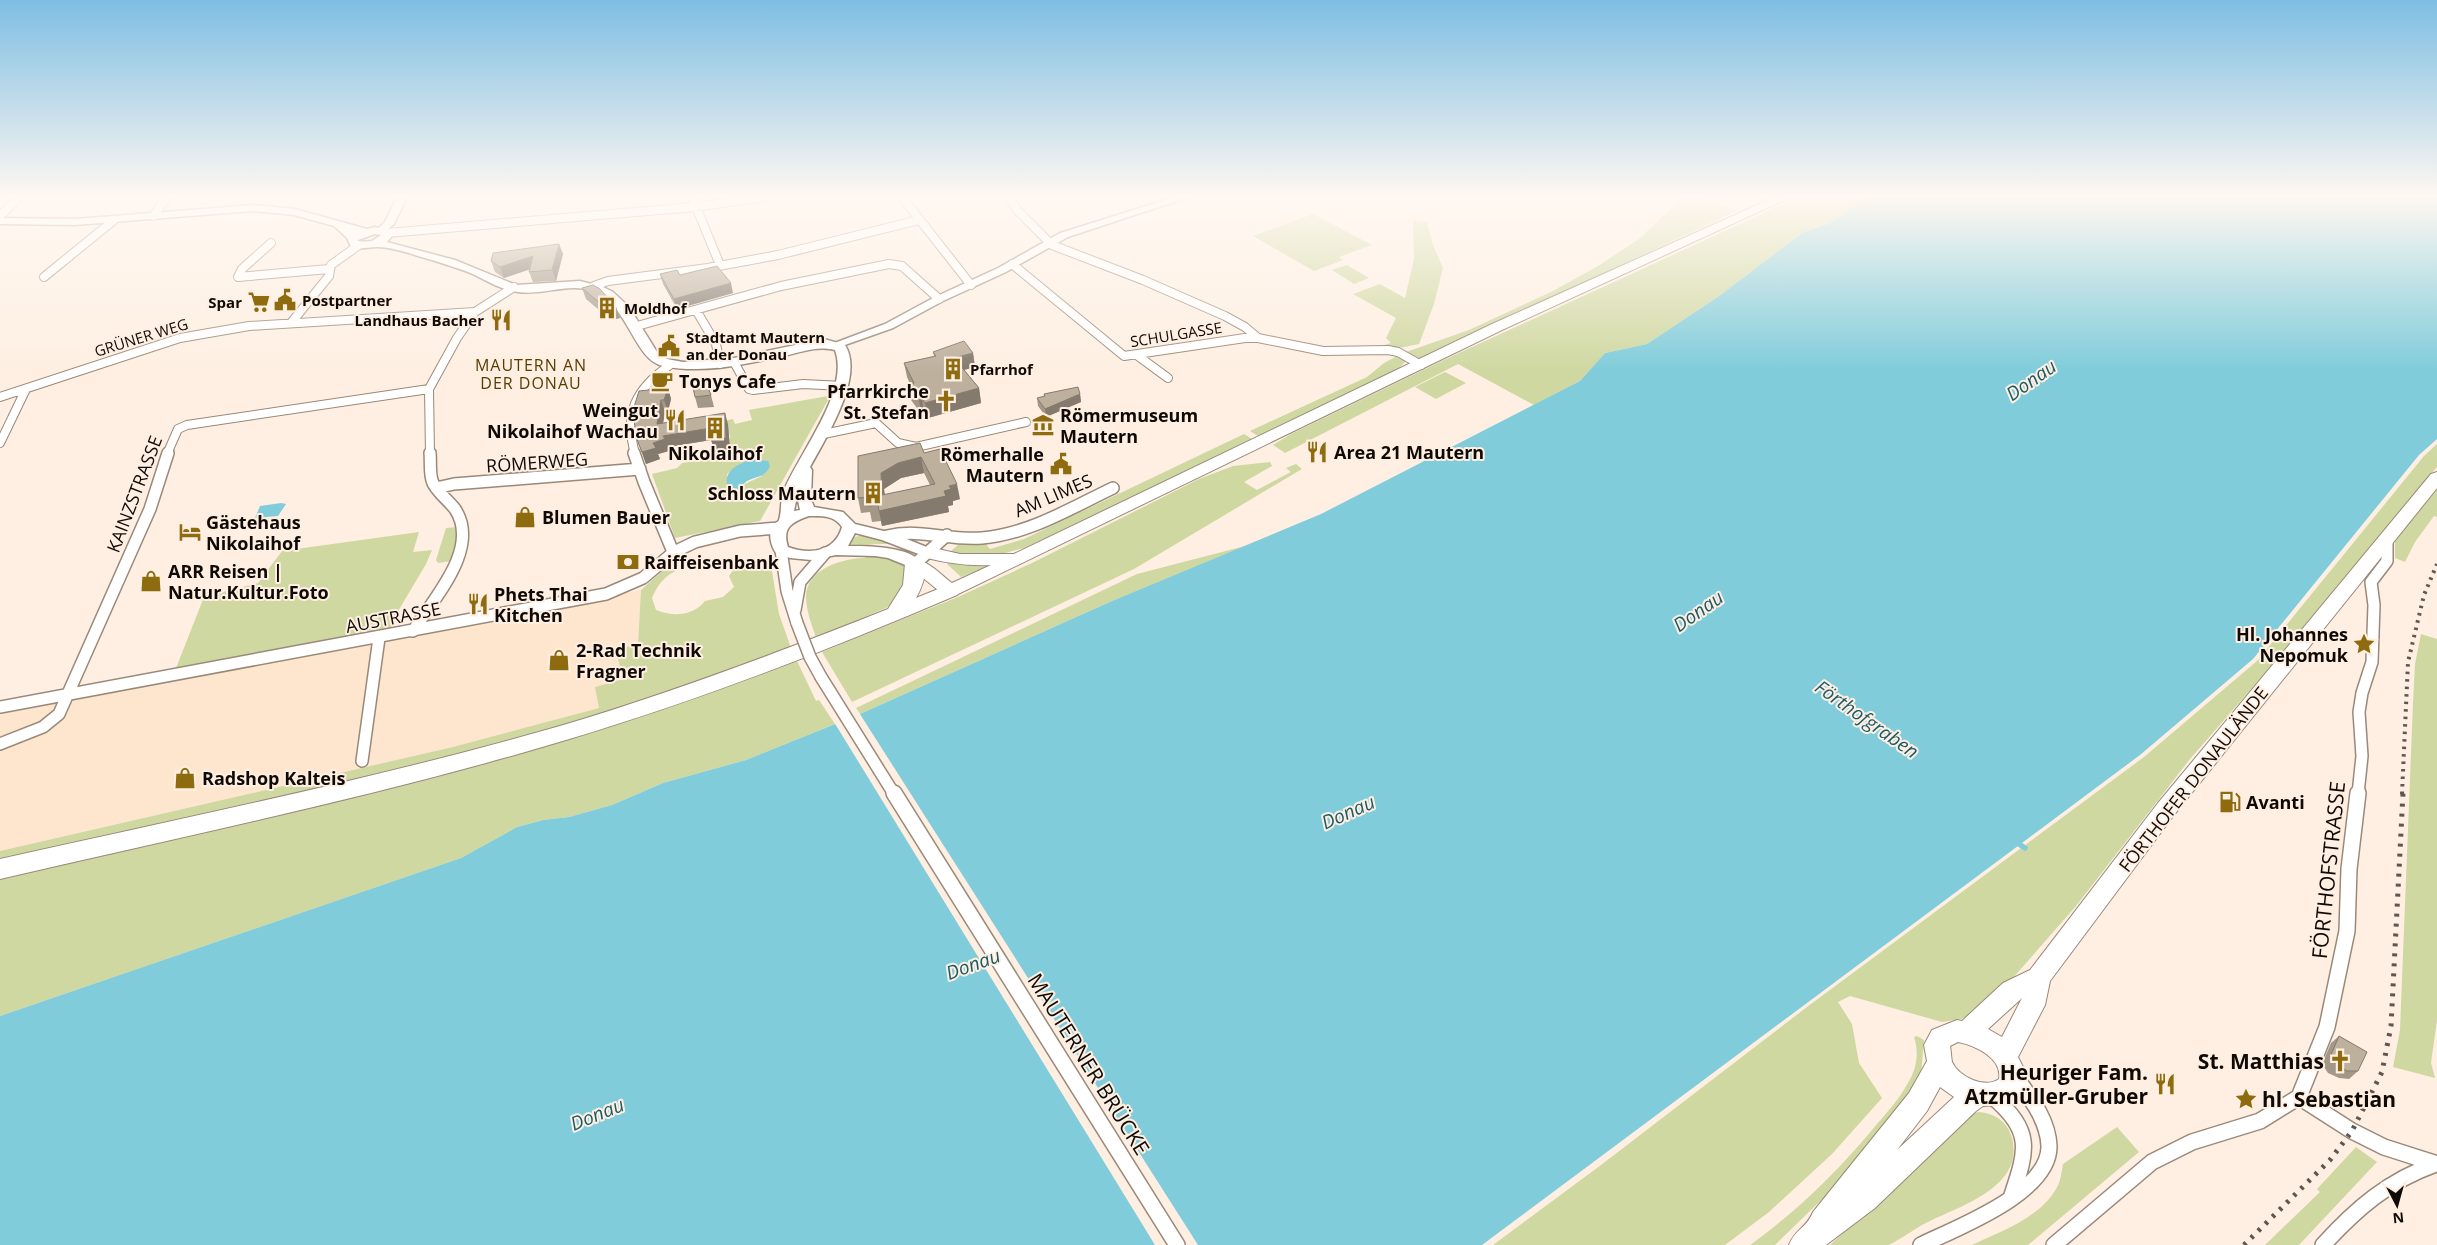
<svg xmlns="http://www.w3.org/2000/svg" width="2437" height="1245" viewBox="0 0 2437 1245" font-family="'Open Sans',sans-serif">
<rect width="100%" height="100%" fill="#feefe2"/>
<!-- built -->
<path fill="#fde5ce" d="M641,590L638,644L623,679L599,708L453,747L0,851V711L160,685Z"/>
<!-- green -->
<path fill="#cfd8a1" fill-rule="evenodd" d="M1684,197H1696L1739,210L1422,358H1417L1406,352L1469,330L1551,292L1598,266L1639,239Z
M1799,197H1868L1830,223L1802,233L1719,296L1647,344L1605,353L1580,381L1534,405L1458,364L1285,453L1273,445L1291,434L1448,358Z
M1313,214L1372,245L1339,257L1343,260L1314,271L1253,236Z
M1413,221L1427,222L1433,245L1443,268L1434,304L1419,344L1399,348L1381,346L1391,343L1386,338L1396,318L1353,294L1380,284L1405,298L1414,259Z
M1347,265L1369,278L1354,284L1332,270Z
M1397,356L1406,361L1396,371L1258,436L1250,431L1367,377L1384,363Z
M1445,372L1466,383L1436,399L1415,387Z
M828,396V400L760,521L675,538L652,474L677,468L682,463L729,456L730,437L728,424L718,422L733,419L735,424L752,420L749,410ZM739,465L762,476L732,490L728,489L727,474Z
M1244,434L1252,439L1112,508L1024,548L990,557L952,554L951,551L959,544H986L990,549L1024,539Z
M2437,444V467L2273,664L2190,759L2076,906L2005,987L1978,1011L1961,1019L1942,1022L1850,996L1838,1002L1852,1024L1859,1063L1882,1098L1832,1154L1769,1212L1725,1245H1493L1601,1165L1807,1007L2144,757L2257,661L2424,456Z
M1270,462L1272,466L1244,482L1257,490L1291,472L1286,468L1296,464L1302,469L1134,569L852,702L822,652L958,597L1032,563L1199,479L1233,466Z
M2437,489V517L2434,516L2415,542L2405,562L2395,558V541Z
M457,527V542L451,561L438,563L436,560L446,528Z
M419,532L413,552L432,550L426,564L394,618L393,626L398,628L176,668L204,597L258,583L282,551Z
M865,535H868L897,544H876L846,548L854,537Z
M1245,546L1112,601L860,714L856,708L1137,574Z
M867,553C885,556 904,556 909,575L898,599L888,607L816,638C812,625 806,611 806,597C806,569 843,558 865,558Z
M676,559L677,570C664,577 658,584 652,598L656,610C673,617 693,616 705,601L723,597L734,587L729,576L736,566L755,569L771,565L779,614L791,648C715,675 639,703 561,726C376,779 187,818 0,861V851L453,747L599,708L595,687L623,679L616,650L638,644L641,590Z
M948,562L983,565L985,567L961,577L947,564Z
M2421,634L2437,639V1020L2431,1063L2435,1078L2393,1067L2400,1030L2413,703L2415,664Z
M797,661L816,701L819,700L835,724L746,760L663,783L612,805L569,817L543,820L517,827L461,858L0,1016V877L733,684Z
M1917,1036L1924,1040L1921,1074L1912,1094L1845,1177L1775,1245H1750C1796,1212 1836,1173 1872,1130C1885,1114 1900,1099 1909,1081C1917,1068 1919,1051 1914,1037Z
M1979,1112C1993,1113 2006,1120 2011,1135C2028,1187 1959,1206 1924,1224C1916,1228 1895,1243 1888,1245C1872,1245 1847,1245 1830,1245L1970,1114Z
M2117,1127L2139,1152L2028,1245H1972C2002,1231 2045,1216 2059,1183C2061,1177 2062,1170 2063,1164Z
M2356,1147L2377,1162L2299,1245H2265L2320,1192L2317,1189Z"/>
<!-- water -->
<path fill="#80ccdb" d="M1868,197H2437V439L2419,455L2253,659L2140,755L1482,1245H0V1016L461,858L517,827L543,820L569,817L612,805L663,783L746,760L860,714L1112,601L1321,514L1580,381L1605,353L1647,344L1719,296L1802,233L1830,223Z
M751,459L768,461L770,466C765,478 756,476 747,481C743,484 741,487 737,489H728C722,471 737,465 751,459Z
M281,503L286,504L278,516L255,518L260,506Z"/>
<!-- pier -->
<path fill="#feefe2" d="M858,711L1198,1245H1155L834,722Z"/>
<g fill="none" stroke-linecap="round" stroke-linejoin="round">
<!-- stream -->
<path stroke="#80ccdb" stroke-width="5.5" d="M2016,842L2025,848"/>
<!-- minor-far2 casing -->
<g stroke="#998979" stroke-width="10">
<path id="minor-far2" d="M692,197L720,265
M902,197L971,285
M1008,197L1018,211L1052,245L1143,280L1225,316L1245,327L1258,338L1323,351L1388,350L1398,352L1421,365
M0,216L19,197
M153,216L167,197
M387,233L695,207L764,197
M271,243L242,269L238,277L329,269
M1012,264L1124,356L1245,338H1258
M44,277L114,220
M594,286L608,281L708,268L778,255L919,220
M696,310L716,344L720,364
M291,323L329,276L331,265L359,245
M637,326L781,286L889,264L902,266L939,299
M1138,356L1168,378
M734,362L749,389L753,390L803,384L843,386
M0,397L180,338L249,326L475,312L514,287
M819,435L876,423L898,443L916,447L1026,422
M0,443L26,389
M167,454L178,429L187,425L429,389
M430,454L429,389L457,338L475,312
M635,454C624,413 635,389 670,365"/>
</g>
<!-- minor-far1 casing -->
<g stroke="#998979" stroke-width="14">
<path id="minor-far1" d="M634,453L644,482L673,552
M436,488L454,484L640,469
M887,536C920,528 949,541 982,538C1029,534 1071,508 1113,488
M781,550L787,591L797,623
M915,564L947,535
M795,610L800,582L825,553
M413,631C434,598 481,548 455,509C448,500 438,493 433,483C429,475 431,461 430,453
M821,677L894,794
M0,707L606,594L643,578L674,552L695,542L740,531L779,528
M0,744L43,727L59,714L150,509L168,453
M362,761L379,638
M2358,794L2362,756L2359,712L2362,693L2372,662L2374,605L2371,582L2387,561V538"/>
</g>
<!-- minor casing -->
<g stroke="#998979" stroke-width="18">
<path id="minor" d="M894,793L1177,1245
M1992,1096C2034,1132 2027,1150 2011,1198
M2299,1097L2352,1131L2384,1147L2437,1164
M1921,1245C1956,1228 2050,1193 2049,1146C2048,1119 2029,1096 2014,1075
M2054,1245L2152,1162L2192,1142L2260,1121L2299,1097L2327,1027L2347,931L2349,869L2358,793
M2323,1245C2356,1209 2389,1180 2436,1164"/>
</g>
<!-- tertiary casing -->
<g stroke="#998979" stroke-width="3">
<path id="tertiary" d="M397,197H407L394,224L384,233H376L375,231L385,222Z
M1175,197H1189L1068,237L1006,272L943,301L893,328L842,346H834L832,344L885,324L935,297L998,268L1060,233Z"/>
</g>
<!-- secondary casing -->
<g stroke="#998979" stroke-width="3">
<path id="secondary" d="M253,205L295,209L367,229L375,227L394,234L387,242L455,260L516,285L580,281L603,287L613,292L629,307L657,352L667,359L683,362L734,358L824,339L845,345C865,376 826,438 810,467L812,470L811,499L814,507L843,512L855,524L892,533L934,550L937,553L929,558L882,540L855,533L848,546C867,546 911,546 923,564L920,567L915,569L888,558L875,556L836,555L811,560L790,558L776,553C771,546 767,532 774,525C776,522 777,523 779,520C782,511 780,499 784,490C800,452 850,391 835,350C817,345 798,353 780,357C742,365 701,374 663,366C634,360 629,305 593,291C569,282 542,296 518,292C502,290 489,282 475,275C462,269 447,265 432,260C416,256 395,247 377,247C368,247 360,250 351,247L347,238L334,226L294,215L253,211L75,225L0,224V218L75,219ZM375,234L381,235L372,241L358,242V240ZM797,496L800,510L794,511ZM809,516C822,516 834,515 842,527C835,552 810,555 788,547C782,528 791,522 809,516Z"/>
</g>
<!-- primary casing -->
<g stroke="#998979" stroke-width="2">
<path id="primary" d="M1775,197H1791L1502,330L956,595L950,597L944,595L906,564L909,560C924,556 940,574 952,583L991,565C967,566 946,563 923,557L920,553L923,549L929,547L960,554H1014L1492,324Z
M2437,472V488L2174,815L2050,981L2045,1005L2018,1057L2026,1073L2020,1094L2000,1105L1983,1106L1976,1111L1875,1208L1826,1245H1789C1796,1228 1806,1229 1813,1212L1909,1093L1927,1061L1924,1045L1932,1030L1957,1020L1962,1021L2003,983L2030,970L2158,803L2431,474ZM2022,998L2002,1037L1988,1029L2021,999ZM1958,1042C1974,1045 2003,1058 1999,1079C1985,1089 1959,1077 1952,1062C1951,1057 1951,1051 1950,1046ZM1940,1087L1954,1097L1897,1150L1927,1111Z"/>
</g>
<!-- trunk casing -->
<g stroke="#998979" stroke-width="2">
<path id="trunk" d="M915,558L922,560C929,571 922,587 916,598L943,587L950,585L957,587L960,591L957,595C829,650 699,700 566,740C380,796 189,835 0,879V859C187,817 376,779 560,726C671,693 780,652 888,609L903,585L905,564L908,560Z"/>
</g>
<!-- minor-far2 -->
<use href="#minor-far2" stroke="#fff" stroke-width="8"/>
<!-- minor-far1 -->
<use href="#minor-far1" stroke="#fff" stroke-width="11"/>
<!-- minor -->
<use href="#minor" stroke="#fff" stroke-width="15"/>
<!-- tertiary -->
<use href="#tertiary" fill="#fff" fill-rule="evenodd"/>
<!-- secondary -->
<use href="#secondary" fill="#fff" fill-rule="evenodd"/>
<!-- primary -->
<use href="#primary" fill="#fff" fill-rule="evenodd"/>
<!-- trunk -->
<use href="#trunk" fill="#fff" fill-rule="evenodd"/>
<!-- rail-far1 -->
<path stroke="#5f564f" stroke-width="4" stroke-dasharray="2.5 5" stroke-linecap="butt" d="M2402,794L2408,662L2424,595L2437,564"/>
<!-- rail -->
<path stroke="#5f564f" stroke-width="5" stroke-dasharray="3 7" stroke-linecap="butt" d="M2244,1245L2330,1160L2352,1131L2382,1072L2391,1026L2403,793"/>
<!-- minor-bridge casing -->
<g stroke="#998979" stroke-width="14" stroke-linecap="butt">
<path id="minor-bridge" d="M797,623L810,657L821,677"/>
</g>
<!-- minor-bridge -->
<use href="#minor-bridge" stroke="#fff" stroke-width="11"/>
</g>
<!-- wall -->
<path fill="#a39787" fill-rule="evenodd" d="M559,244L563,254L556,281L533,282L529,272V269L504,278L495,272L491,261Z
M660,274L680,275L733,293L677,309L663,284Z
M582,288L616,307L620,318L611,320L586,299Z
M933,352L973,353L975,367L964,370L979,388L981,403L928,418L924,414L922,415L911,400L908,385L910,384L907,377L904,363L934,356Z
M668,388L671,399L668,411L665,412L663,423L728,424L730,449L715,451L711,440L668,447L669,451L658,454L660,459L646,464L636,437Z
M1044,394H1080L1081,402L1046,417L1038,406L1037,398L1044,397Z
M711,395L714,407L698,408L695,397Z
M924,453L960,499L953,501V505L948,506L949,512L882,526L881,521L872,522L870,512L861,513L858,498ZM924,473L930,485L885,495L884,489L901,478Z
M2339,1036L2358,1071L2349,1079L2339,1078L2328,1073L2322,1064L2331,1043Z"/>
<!-- shaded-wall -->
<path fill="#847b6e" d="M559,244L563,254L556,281L552,270Z
M533,256L537,267L504,278L500,267Z
M731,283L733,293L677,309L674,299Z
M616,307L620,318L611,320L607,309Z
M973,353L975,367L956,372L954,358Z
M668,388L671,399L668,411L664,400Z
M979,388L981,403L928,418L925,403Z
M1080,394L1081,402L1046,417L1045,409Z
M922,399L924,414L922,415L919,400Z
M661,400L665,412L661,435L657,424Z
M725,413L728,424L730,449L715,451L711,440L668,447L669,451L658,454L660,459L646,464L642,452L653,443L663,436Z
M921,457L924,473L901,478L884,489L886,509L944,491L949,486L957,484L960,499L953,501V505L948,506L949,512L882,526L879,511L882,495L881,473L898,463Z"/>
<!-- building -->
<path fill="#bdb09d" stroke="#847b6e" fill-rule="evenodd" d="M559,244L552,270L529,272L533,256L500,267L491,261L493,253Z
M717,266L731,283L674,299L660,274L677,270L680,275Z
M593,285L600,289L616,307L607,309L582,288Z
M964,341L973,353L954,358L979,388L925,403L922,399L919,400L908,385L914,383L904,363L936,356L933,352Z
M705,380L711,395L695,397L692,383Z
M1078,387L1080,394L1045,409L1037,398L1045,396L1044,394Z
M668,388L664,400H661L657,424L725,413L726,438L711,440V428L663,436L665,439L653,443L656,448L642,452L636,437L633,410L639,391Z
M920,443L924,453L940,449L957,484L949,486L951,489L944,491L946,496L879,511L878,505L869,506V497L858,498V456ZM921,457L935,484L882,495L881,473L898,463Z
M2339,1036L2367,1052L2358,1071H2347L2337,1065L2330,1057Z"/>
<!-- sky -->
<linearGradient id="sky" x2="0" y2="1"><stop stop-color="#7ebee3"/><stop offset="0.53" stop-color="#fff8f2"/><stop offset="1" stop-color="#fff8f2" stop-opacity="0"/></linearGradient>
<rect width="2437" height="371" fill="url(#sky)"/>
<!-- icons -->
<defs>
<g id="civic-bare" transform="scale(1.725)"><path d="M-.6-6.5H3V-4.5H.6V-3L4-1V1h2V6H-6V1h2V-1L-.6-3ZM-1.2 2.5V6h2.4V2.5Z" fill="#8f6b0f" stroke="#feefe2" stroke-width="2.5" paint-order="stroke"/></g>
<g id="supermarket-bare" transform="scale(1.725)"><path d="M-6-5.5h2.5l.6 2H6L4.5 2H-2.5L-4.4-4H-6ZM-1.5 3.2a1.3 1.3 0 1 0 .1 0ZM3 3.2a1.3 1.3 0 1 0 .1 0Z" fill="#8f6b0f" stroke="#feefe2" stroke-width="2.5" paint-order="stroke"/></g>
<g id="building-bare" transform="scale(1.725)"><path d="M-4-6H4V6H1V3H-1V6H-4ZM-2.5-4.3h1.7v1.8h-1.7ZM.8-4.3h1.7v1.8H.8ZM-2.5-1h1.7V.8h-1.7ZM.8-1h1.7V.8H.8Z" fill="#8f6b0f" stroke="#feefe2" stroke-width="2.5" paint-order="stroke"/></g>
<g id="restaurant-bare" transform="scale(1.725)"><path d="M-5-6h1v4h1v-4h1v4h1v-4h1v5L-1.5 .5V6h-2V.5L-5-1ZM5-6V6H3V1.5H1.5Q1.5-4 5-6Z" fill="#8f6b0f" stroke="#feefe2" stroke-width="2.5" paint-order="stroke"/></g>
<g id="cafe-bare" transform="scale(1.725)"><path d="M-5.5-4.5H6V0H3Q3 3.5 0 3.5H-2.5Q-5.5 3.5-5.5 0ZM3-3.2v2h1.7v-2ZM-6 4.5H4V6H-6Z" fill="#8f6b0f" stroke="#feefe2" stroke-width="2.5" paint-order="stroke"/></g>
<g id="church-bare" transform="scale(1.725)"><path d="M-1.2-6h2.4v3.5h3.3v2.4h-3.3V6h-2.4V-.1h-3.3v-2.4h3.3Z" fill="#8f6b0f" stroke="#feefe2" stroke-width="2.5" paint-order="stroke"/></g>
<g id="museum-bare" transform="scale(1.725)"><path d="M0-6L6-3V-2H-6V-3ZM-5-1h2V3h-2ZM-1-1h2V3h-2ZM3-1h2V3H3ZM-6 4H6V6H-6Z" fill="#8f6b0f" stroke="#feefe2" stroke-width="2.5" paint-order="stroke"/></g>
<g id="shop-bare" transform="scale(1.725)"><path d="M-5-2.5h2.3a2.7 3.5 0 0 1 5.4 0H5L5.5 6h-11ZM-1.5-2.5h3a1.5 2.3 0 0 0-3 0Z" fill="#8f6b0f" stroke="#feefe2" stroke-width="2.5" paint-order="stroke"/></g>
<g id="hotel-bare" transform="scale(1.725)"><path d="M-6-4.5h1.5V1H6V5H4.5V3h-9V5H-6ZM-4 0a1.8 1.8 0 1 1 3.6 0ZM.5 0V-2.5h3Q6-2.5 6 0Z" fill="#8f6b0f" stroke="#feefe2" stroke-width="2.5" paint-order="stroke"/></g>
<g id="bank-bare" transform="scale(1.725)"><path d="M-6-4H6V4H-6ZM0-2.3a2.3 2.3 0 1 0 0 4.6a2.3 2.3 0 1 0 0-4.6Z" fill="#8f6b0f" stroke="#feefe2" stroke-width="2.5" paint-order="stroke"/></g>
<g id="sight-bare" transform="scale(1.725)"><path d="M0-6L1.8-2.2L6-1.7L2.9 1.2L3.7 5.4L0 3.3L-3.7 5.4L-2.9 1.2L-6-1.7L-1.8-2.2Z" fill="#8f6b0f" stroke="#feefe2" stroke-width="2.5" paint-order="stroke"/></g>
<g id="fuel-bare" transform="scale(1.725)"><path d="M-5.5-6h7V0h2V4h1.3V-2.5L3-4.5l.8-.8L6-3V5H2.5V1h-1V6h-7ZM-4.2-4.7v3.2H.2V-4.7Z" fill="#8f6b0f" stroke="#feefe2" stroke-width="2.5" paint-order="stroke"/></g>
</defs>
<g fill-rule="evenodd">
<use href="#civic-bare" x="285" y="300"/>
<use href="#supermarket-bare" x="259" y="302"/>
<use href="#building-bare" x="607" y="308"/>
<use href="#restaurant-bare" x="501" y="320"/>
<use href="#civic-bare" x="669" y="346"/>
<use href="#building-bare" x="953" y="369"/>
<use href="#cafe-bare" x="662" y="381"/>
<use href="#church-bare" x="946" y="401"/>
<use href="#restaurant-bare" x="675" y="420"/>
<use href="#museum-bare" x="1043" y="425"/>
<use href="#building-bare" x="715" y="428"/>
<use href="#restaurant-bare" x="1317" y="452"/>
<use href="#civic-bare" x="1061" y="464"/>
<use href="#building-bare" x="873" y="493"/>
<use href="#shop-bare" x="525" y="517"/>
<use href="#hotel-bare" x="190" y="532"/>
<use href="#bank-bare" x="628" y="562"/>
<use href="#shop-bare" x="151" y="581"/>
<use href="#restaurant-bare" x="478" y="604"/>
<use href="#sight-bare" x="2364" y="644"/>
<use href="#shop-bare" x="559" y="660"/>
<use href="#shop-bare" x="185" y="778"/>
<use href="#fuel-bare" x="2230" y="802"/>
<use href="#church-bare" x="2340" y="1061"/>
<use href="#restaurant-bare" x="2165" y="1084"/>
<use href="#sight-bare" x="2246" y="1099"/>
</g>
<g text-anchor="middle" dominant-baseline="central" stroke-width="4" stroke-linejoin="round" paint-order="stroke">
<!-- far-poi labels -->
<g font-size="15" font-weight="bold" fill="#100a06" stroke="#feefe2" text-anchor="start">
<text x="302" y="300">Postpartner</text>
<text x="242" y="302" text-anchor="end">Spar</text>
<text x="624" y="308">Moldhof</text>
<text x="484" y="320" text-anchor="end">Landhaus Bacher</text>
<text x="686" y="337">Stadtamt Mautern<tspan x="686" dy="17">an der Donau</tspan></text>
<text x="970" y="369">Pfarrhof</text>
</g>
<!-- far-street labels -->
<g font-size="15" fill="#100a06" stroke="#feefe2">
<text transform="translate(1176 334) rotate(-9)">SCHULGASSE</text>
<text transform="translate(141 337) rotate(-17)">GRÜNER WEG</text>
</g>
<!-- far-quarter labels -->
<g font-size="16" letter-spacing="1" fill="#573e00" stroke="#feefe2">
<text x="531" y="365">MAUTERN AN<tspan x="531" dy="18">DER DONAU</tspan></text>
</g>
<!-- poi labels -->
<g font-size="18" font-weight="bold" fill="#100a06" stroke="#feefe2" text-anchor="start">
<text x="679" y="381">Tonys Cafe</text>
<text x="929" y="391" text-anchor="end">Pfarrkirche<tspan x="929" dy="21">St. Stefan</tspan></text>
<text x="658" y="410" text-anchor="end">Weingut<tspan x="658" dy="21">Nikolaihof Wachau</tspan></text>
<text x="1060" y="415">Römermuseum<tspan x="1060" dy="21">Mautern</tspan></text>
<text x="1334" y="452">Area 21 Mautern</text>
<text x="715" y="453" text-anchor="middle">Nikolaihof</text>
<text x="1044" y="454" text-anchor="end">Römerhalle<tspan x="1044" dy="21">Mautern</tspan></text>
<text x="856" y="493" text-anchor="end">Schloss Mautern</text>
<text x="542" y="517">Blumen Bauer</text>
<text x="206" y="522">Gästehaus<tspan x="206" dy="21">Nikolaihof</tspan></text>
<text x="644" y="562">Raiffeisenbank</text>
<text x="168" y="571">ARR Reisen |<tspan x="168" dy="21">Natur.Kultur.Foto</tspan></text>
<text x="494" y="594">Phets Thai<tspan x="494" dy="21">Kitchen</tspan></text>
<text x="2348" y="634" text-anchor="end">Hl. Johannes<tspan x="2348" dy="21">Nepomuk</tspan></text>
<text x="576" y="650">2-Rad Technik<tspan x="576" dy="21">Fragner</tspan></text>
<text x="202" y="778">Radshop Kalteis</text>
<text x="2246" y="802">Avanti</text>
</g>
<!-- street labels -->
<g font-size="18" fill="#100a06" stroke="#feefe2">
<text transform="translate(537 462) rotate(-4)">RÖMERWEG</text>
<text transform="translate(134 494) rotate(-69)">KAINZSTRASSE</text>
<text transform="translate(1053 495) rotate(-23)">AM LIMES</text>
<text transform="translate(393 617) rotate(-11)">AUSTRASSE</text>
<text transform="translate(2193 779) rotate(-52)">FÖRTHOFER DONAULÄNDE</text>
</g>
<!-- water labels -->
<g font-size="19" font-style="italic" fill="#1b5b66" stroke="#feefe2">
<text transform="translate(2031 380) rotate(-35)">Donau</text>
<text transform="translate(1698 611) rotate(-35)">Donau</text>
<text transform="translate(1867 719) rotate(35)">Förthofgraben</text>
<text transform="translate(1348 812) rotate(-24)">Donau</text>
<text transform="translate(973 964) rotate(-20)">Donau</text>
<text transform="translate(597 1114) rotate(-22)">Donau</text>
</g>
<!-- near-street labels -->
<g font-size="21" fill="#100a06" stroke="#feefe2">
<text transform="translate(2328 870) rotate(-84)">FÖRTHOFSTRASSE</text>
<text transform="translate(1089 1064) rotate(58)">MAUTERNER BRÜCKE</text>
</g>
<!-- near-poi labels -->
<g font-size="21" font-weight="bold" fill="#100a06" stroke="#feefe2" text-anchor="end">
<text x="2324" y="1061">St. Matthias</text>
<text x="2148" y="1072">Heuriger Fam.<tspan x="2148" dy="24">Atzmüller-Gruber</tspan></text>
<text x="2262" y="1099" text-anchor="start">hl. Sebastian</text>
</g>
</g>
<!-- north arrow -->
<g transform="translate(2397 1205) rotate(174)" stroke="#feefe2" stroke-width="4" paint-order="stroke">
<path d="M0-4L9 19L0 12L-9 19Z" fill="#100a06"/>
<text y="-8" font-size="14" font-weight="bold" text-anchor="middle" fill="#100a06">N</text>
</g>
</svg>
